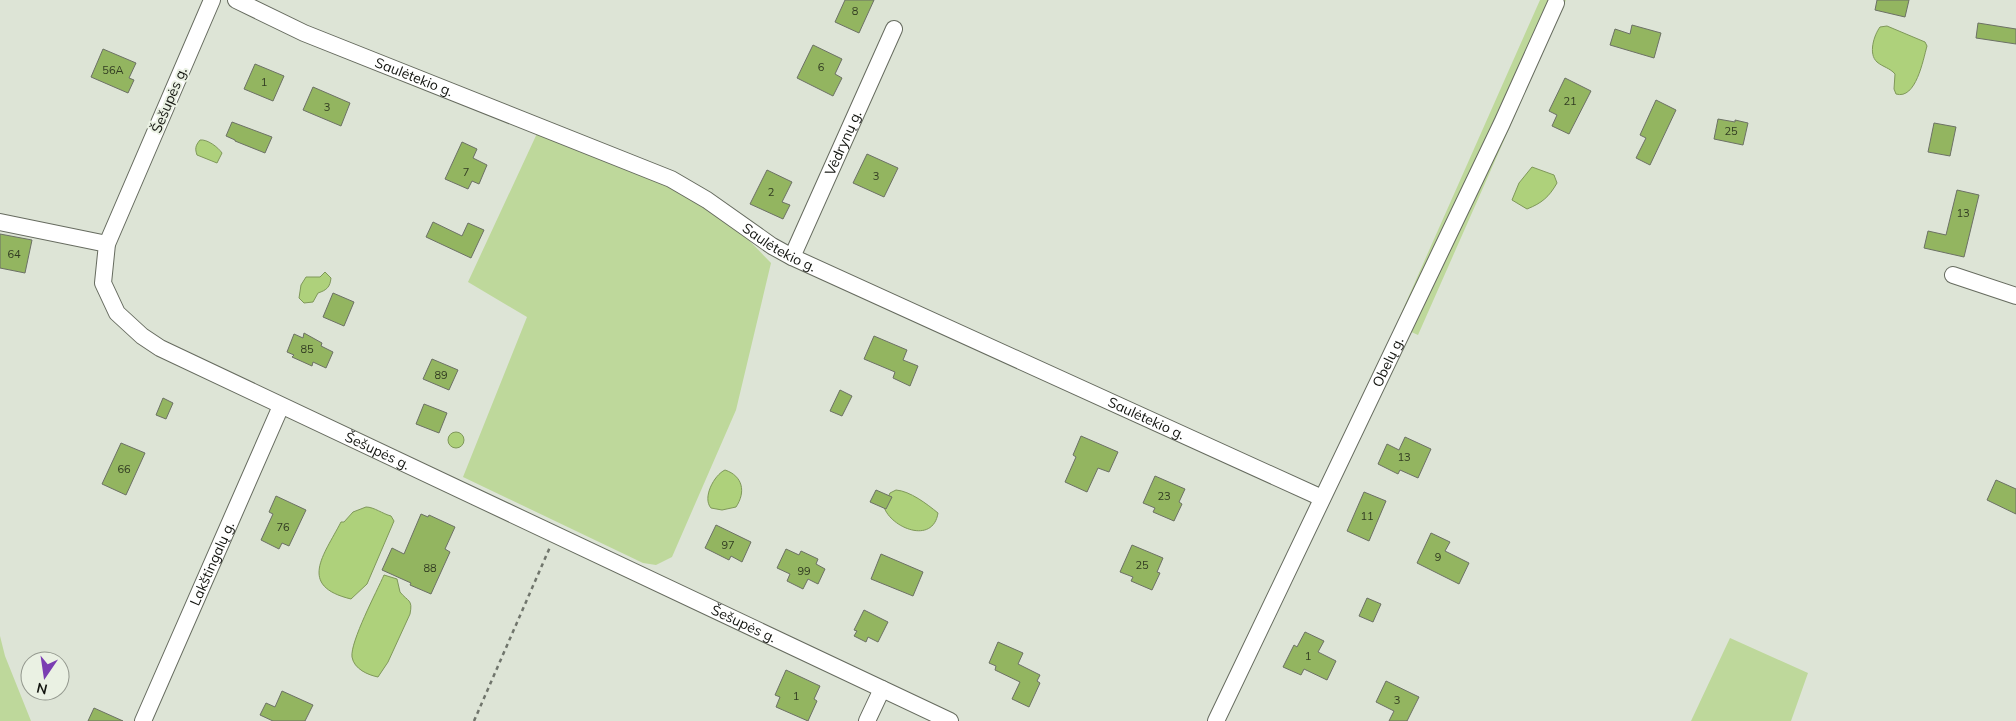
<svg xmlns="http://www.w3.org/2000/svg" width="2016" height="721" viewBox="0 0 2016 721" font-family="Mulish,sans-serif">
<rect width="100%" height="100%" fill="#dde4d6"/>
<!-- green -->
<path fill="#bed89b" d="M1540,0H1566L1418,335L1396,325Z
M540,127L700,190L771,263L736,410L672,557L656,565L643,563L463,477L527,317L468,282Z
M0,636L5,656L31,721H0Z
M1730,638L1808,673L1791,721H1691Z"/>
<!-- water -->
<path fill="#aed17b" stroke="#7f985a" d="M1887,26L1925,42L1927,46C1923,60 1916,100 1896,94L1894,89L1895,74C1890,68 1883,67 1877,62C1868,54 1874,35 1880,27Z
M200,140C207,139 218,147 222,153L217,163L197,155C195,149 195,146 200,140Z
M1532,167L1554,175L1557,183C1549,197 1542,203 1527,209L1512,200L1519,183Z
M325,272L331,278C330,287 327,290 318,293L313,302L304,303L299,298L301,285L306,277H320Z
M448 440a8 8 0 1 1 16 0a8 8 0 1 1-16 0Z
M725,470C743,476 746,492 736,507L722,510L711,508C702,498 714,475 725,470Z
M896,490C910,491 927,504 938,513C933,545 891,528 884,507L890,493Z
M366,507C374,507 383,514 391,516L394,521L367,584L351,599C297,586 324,555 341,522H344L353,512Z
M384,575L397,579L400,592C408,602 413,599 410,614L388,662L378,677C368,675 354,669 352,657C350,642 377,591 384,575Z"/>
<!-- building -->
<path fill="#93b560" stroke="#6c7165" d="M845,0H874L859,33L835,22Z
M1877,0H1909L1905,17L1875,10Z
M1978,23L2016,29V44L1976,38Z
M1632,25L1661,33L1654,58L1610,45L1615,29L1630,34Z
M813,45L842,59L835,74L842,78L833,96L797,78Z
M103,49L136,63L129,78L134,80L128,93L91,77Z
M255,64L284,76L273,101L244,89Z
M1565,78L1591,91L1569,134L1552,126L1557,115L1549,111Z
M313,87L350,103L341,126L303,110Z
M1656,100L1676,110L1650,165L1636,158L1646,138L1640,135Z
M1718,119L1735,122V120L1748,123L1743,145L1714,139Z
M232,122L272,137L265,153L235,141V140L226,136Z
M1934,123L1956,127L1950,156L1928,152Z
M462,142L477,149L473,158L487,165L479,184L472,181L468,189L445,179Z
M867,154L898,168L884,197L853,183Z
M767,170L792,182L782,202L790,205L783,219L750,204Z
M1957,190L1979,195L1964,257L1924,248L1928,231L1946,235Z
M433,222L462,236L468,223L484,230L471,258L426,237Z
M0,234L32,240L25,273L0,268Z
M333,293L354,302L344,326L323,317Z
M304,333L322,343L321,346L333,352L326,368L313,362L312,366L292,357L294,355L287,352L294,334L303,338Z
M874,336L907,350L903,360L918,366L910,386L893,378L895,372L864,359Z
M432,359L458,370L449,390L423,379Z
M840,390L852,396L842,416L830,411Z
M163,398L173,403L166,419L156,415Z
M424,404L447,413L439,433L416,424Z
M1081,436L1118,452L1109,472L1098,468L1087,492L1065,482L1076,457L1073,455Z
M1405,437L1431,449L1418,478L1400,470L1398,474L1378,464L1387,444L1399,450Z
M121,443L145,453L126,495L102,484Z
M1155,476L1185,489L1179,502L1182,504L1174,521L1153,512L1155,508L1143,503Z
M1996,480L2016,489V514L1987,500Z
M876,490L892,497L886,509L870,502Z
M1364,492L1386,501L1369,541L1347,531Z
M276,496L306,510L289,546L282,543L279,549L261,540L273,514L269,512Z
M421,514L428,517L429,515L455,527L445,549L450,552L431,594L410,585L411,583L382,570L392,548L404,554Z
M716,525L751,542L742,562L731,556L729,560L705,548Z
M1431,533L1450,542L1445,551L1469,563L1459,584L1417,563Z
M1132,545L1163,558L1157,572L1160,573L1152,590L1131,581L1133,577L1120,572Z
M786,549L799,555L801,551L818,559L816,564L825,569L818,584L808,579L803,589L787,581L790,574L777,568Z
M881,554L923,572L913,596L871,579Z
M1367,598L1381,604L1373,622L1359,616Z
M864,610L888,622L878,642L868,637L866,642L854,636L857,631L854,630Z
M1305,632L1324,641L1318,652L1336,661L1327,680L1304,669L1301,675L1283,667L1294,645L1297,647Z
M998,642L1023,653L1018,664L1040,675L1037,681L1040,683L1029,707L1012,699L1020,682L995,670L996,666L989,663Z
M786,670L820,686L814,699L817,701L808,721L776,707L780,697L775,695Z
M1386,681L1419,697L1407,721H1389L1394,711L1376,702Z
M282,691L313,705L305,721H273L260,715L266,703L275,707Z
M94,708L123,721H88Z"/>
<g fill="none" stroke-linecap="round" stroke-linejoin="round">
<!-- street casing -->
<g stroke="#666b5f" stroke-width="18">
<g id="street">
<path id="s1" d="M212,0L107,244L103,283L117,313L142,336L160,348L950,721"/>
<path id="s2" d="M236,0L304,33L671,179L707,200L772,246L792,257L1322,498"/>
<path d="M0,222L107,244"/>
<path id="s3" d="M792,257L894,29"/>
<path d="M1953,275L2016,296"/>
<path id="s4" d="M143,721L281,406"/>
<path d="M867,721L882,689"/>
<path id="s5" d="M1216,721L1502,123L1556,3"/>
</g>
</g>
<!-- path -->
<path stroke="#70756c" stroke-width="2.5" stroke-dasharray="4 4" stroke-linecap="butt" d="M474,721L550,547"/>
<!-- street -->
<use href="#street" stroke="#fff" stroke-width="16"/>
</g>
<g text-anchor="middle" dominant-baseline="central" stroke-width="4" stroke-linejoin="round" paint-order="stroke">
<!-- number labels -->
<g font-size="11" fill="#323c22">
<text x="855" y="11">8</text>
<text x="821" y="67">6</text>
<text x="113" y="70">56A</text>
<text x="264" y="82">1</text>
<text x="1570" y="101">21</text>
<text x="327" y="107">3</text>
<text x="1731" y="131">25</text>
<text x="466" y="172">7</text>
<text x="876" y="176">3</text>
<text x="771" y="192">2</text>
<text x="1963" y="213">13</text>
<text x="14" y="254">64</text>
<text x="307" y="349">85</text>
<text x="441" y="375">89</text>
<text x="1404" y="457">13</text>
<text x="124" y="469">66</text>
<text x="1164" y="496">23</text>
<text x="1367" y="516">11</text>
<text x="283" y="527">76</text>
<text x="728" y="545">97</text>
<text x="1438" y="557">9</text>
<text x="1142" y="565">25</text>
<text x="430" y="568">88</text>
<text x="804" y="571">99</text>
<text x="1308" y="656">1</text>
<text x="796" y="696">1</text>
<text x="1397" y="700">3</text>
</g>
<!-- street labels -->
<g font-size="14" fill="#11130e" stroke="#eaf1e3">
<text stroke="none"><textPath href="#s2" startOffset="194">Saulėtekio g.</textPath></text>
<text transform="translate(169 100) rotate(-67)">Šešupės g.</text>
<text stroke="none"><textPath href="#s3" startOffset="125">Vėdrynų g.</textPath></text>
<text stroke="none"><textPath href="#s2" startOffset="599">Saulėtekio g.</textPath></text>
<text stroke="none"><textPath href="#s5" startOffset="398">Obelų g.</textPath></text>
<text stroke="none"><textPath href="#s2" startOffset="1004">Saulėtekio g.</textPath></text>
<text stroke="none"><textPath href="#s1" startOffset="634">Šešupės g.</textPath></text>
<text stroke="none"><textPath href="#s4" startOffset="172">Lakštingalų g.</textPath></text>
<text stroke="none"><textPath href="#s1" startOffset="1039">Šešupės g.</textPath></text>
</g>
</g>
<!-- north arrow -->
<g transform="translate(45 676) rotate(193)"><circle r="24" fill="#eaf1e3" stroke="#93988e"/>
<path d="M0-4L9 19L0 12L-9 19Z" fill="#7a3db2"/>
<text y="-8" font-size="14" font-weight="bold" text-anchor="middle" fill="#11130e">N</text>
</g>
</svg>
